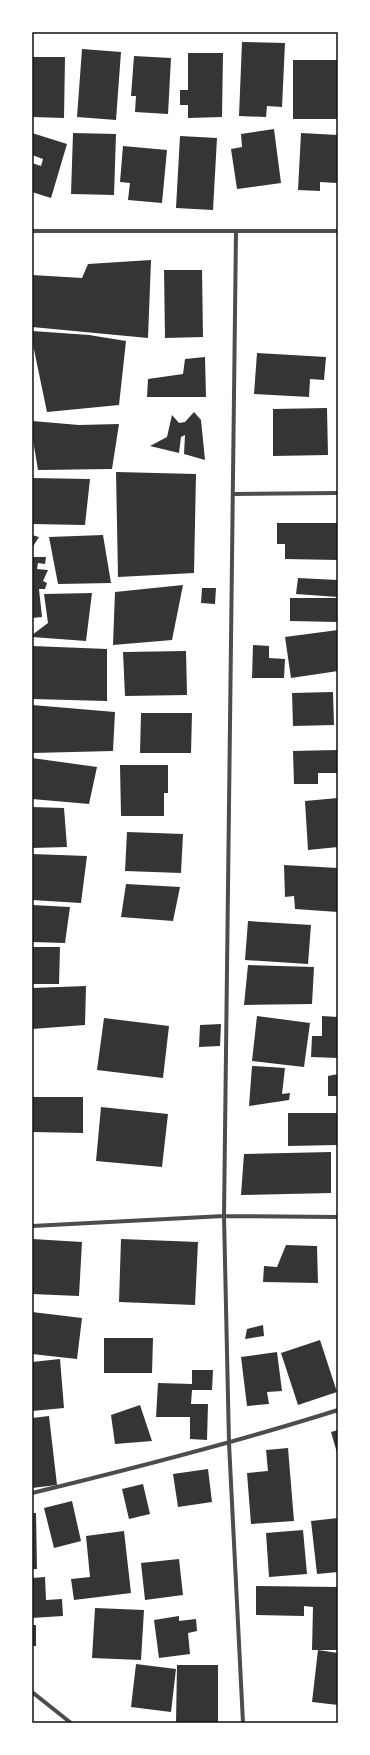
<svg xmlns="http://www.w3.org/2000/svg" width="370" height="1755" viewBox="0 0 370 1755" font-family="'Work Sans',sans-serif">
<rect width="100%" height="100%" fill="#fff"/>
<!-- building -->
<path fill="#353535" d="M242,42L285,43L282,107L267,106L266,117L239,116Z
M82,49L121,52L116,120L77,117Z
M188,53H223L222,117L188,118V105H180V90H188Z
M134,56L171,58L168,114L135,112L136,96H131Z
M32,57H65L64,118L32,117Z
M293,60H338V119H293Z
M274,129L281,183L237,189L231,149L242,147L241,134Z
M32,133L67,144L51,198L32,192V163L41,166L43,159L32,155Z
M73,133L116,134L114,195L71,194Z
M301,133L338,135L337,183L320,182V191L298,190Z
M180,136L217,138L213,210L176,208Z
M123,146L167,150L162,203L128,200L130,183L120,182Z
M151,260L148,338L32,327V275L82,278L88,264Z
M164,270H202L203,337L165,338Z
M32,331L89,335L126,341L119,405L47,412L32,340Z
M257,353L326,357L324,380L310,379L309,397L254,394Z
M205,357L206,397H147L148,379L183,374L185,359Z
M327,408L328,455L273,456V409Z
M194,412L201,420L205,460L184,454L185,435L181,437L179,453L150,446L167,437L172,415L179,423L185,422Z
M32,421L79,425L119,424L112,469L38,470L32,434Z
M116,472L196,474L194,573L118,577Z
M32,478L90,479L85,525L32,524Z
M277,523H338V560L285,559V544H277Z
M32,535L39,537L32,548Z
M103,535L111,583L58,584L49,537Z
M32,557H46L45,564L38,563L37,569L48,570L43,581L47,583L45,589H39L42,617L32,618Z
M298,578L338,580V597L296,594Z
M183,585L172,640L113,645L115,592Z
M202,588H216L215,604L201,603Z
M92,593L86,641L32,637V635L48,623L44,594Z
M290,598H338V622L290,621Z
M338,630V671L291,678L285,637Z
M253,645L269,646V658L285,659L284,678H252Z
M32,646L107,649V701L32,699Z
M186,651L187,695L125,696L123,652Z
M333,692L334,725L293,726L292,693Z
M32,705L115,712L113,751L32,753Z
M141,713H192L191,753H140Z
M337,750L338,773H318V784H294L293,751Z
M32,758L97,767L89,804L32,799Z
M120,765H168V793H164V816H121Z
M338,798V847L308,850L305,801Z
M32,807L64,808L67,847L32,848Z
M127,832L183,834L181,873L125,871Z
M32,854L87,856L81,903L32,900Z
M284,865L338,868V912L295,909L294,896L285,897Z
M126,884L180,887L173,921L121,917Z
M32,905L70,907L65,943L32,942Z
M248,921L311,925L308,964L245,960Z
M32,947H60L59,984H32Z
M248,965L314,967L312,1004L244,1005Z
M86,986L85,1025L32,1029V988Z
M257,1016L310,1023L304,1067L252,1061Z
M322,1016L338,1017V1058L311,1057L312,1036H322Z
M104,1018L169,1026L163,1078L97,1070Z
M221,1024L220,1046L199,1047L200,1025Z
M252,1066L285,1068L282,1094L290,1093L289,1100L249,1106Z
M338,1074V1096H328V1076Z
M32,1097H83V1133L32,1132Z
M101,1107L168,1114L162,1167L96,1161Z
M288,1113H338V1145L288,1146Z
M331,1152V1193L241,1195L244,1154Z
M32,1239L82,1242L79,1296L32,1294Z
M121,1239L198,1242L195,1305L119,1302Z
M286,1245L317,1246L318,1283L263,1282L264,1266L277,1267Z
M32,1312L82,1318L77,1359L32,1354Z
M263,1325L264,1336L245,1339L247,1329Z
M104,1338H153L152,1373H104Z
M320,1340L337,1392L298,1405L281,1353Z
M277,1352L282,1391L267,1392L269,1404L247,1406L241,1357Z
M60,1359L64,1408L32,1411V1362Z
M192,1370H213L212,1390H192L191,1404H208L207,1440L190,1439V1417H156L158,1383L192,1384Z
M140,1405L152,1441L115,1444L111,1415Z
M49,1416L57,1485L32,1488V1418Z
M338,1430V1456L331,1432Z
M288,1448L294,1521L251,1524L247,1473L268,1471L266,1450Z
M208,1469L212,1502L178,1507L173,1474Z
M143,1484L150,1514L129,1519L122,1489Z
M72,1501L81,1541L54,1548L44,1508Z
M32,1513H36L37,1569H32Z
M338,1518V1572L317,1574L311,1521Z
M303,1530L307,1574L269,1577L266,1533Z
M124,1531L131,1593L74,1600L71,1579L90,1577L86,1536Z
M179,1559L183,1595L145,1600L141,1563Z
M45,1577L46,1600L62,1599L63,1616L32,1618V1578Z
M256,1586L338,1587V1650H312L313,1607L304,1606V1616L256,1615Z
M95,1608L144,1610L141,1660L92,1658Z
M179,1616V1621L196,1619L197,1631L188,1633L190,1654L159,1658L154,1620Z
M32,1625H36V1646H32Z
M318,1650L338,1653V1705L312,1702Z
M136,1664L176,1669L171,1712L131,1707Z
M177,1665H218V1723H176Z"/>
<g fill="none" stroke-linecap="round" stroke-linejoin="round">
<!-- minor -->
<path stroke="#4c4c4c" stroke-width="4" d="M32,231H338
M236,231L224,1216L229,1443L243,1723
M234,494L338,493
M32,1226L224,1216L338,1217
M32,1493C135,1468 237,1442 338,1410
M32,1692L71,1723"/>
</g>
<!-- border -->
<rect width="370" height="1755" fill="none" stroke="#ffffff" stroke-width="66"/>
<rect x="33" y="33" width="304" height="1689" fill="none" stroke="#111" stroke-width="1.5"/>
</svg>
